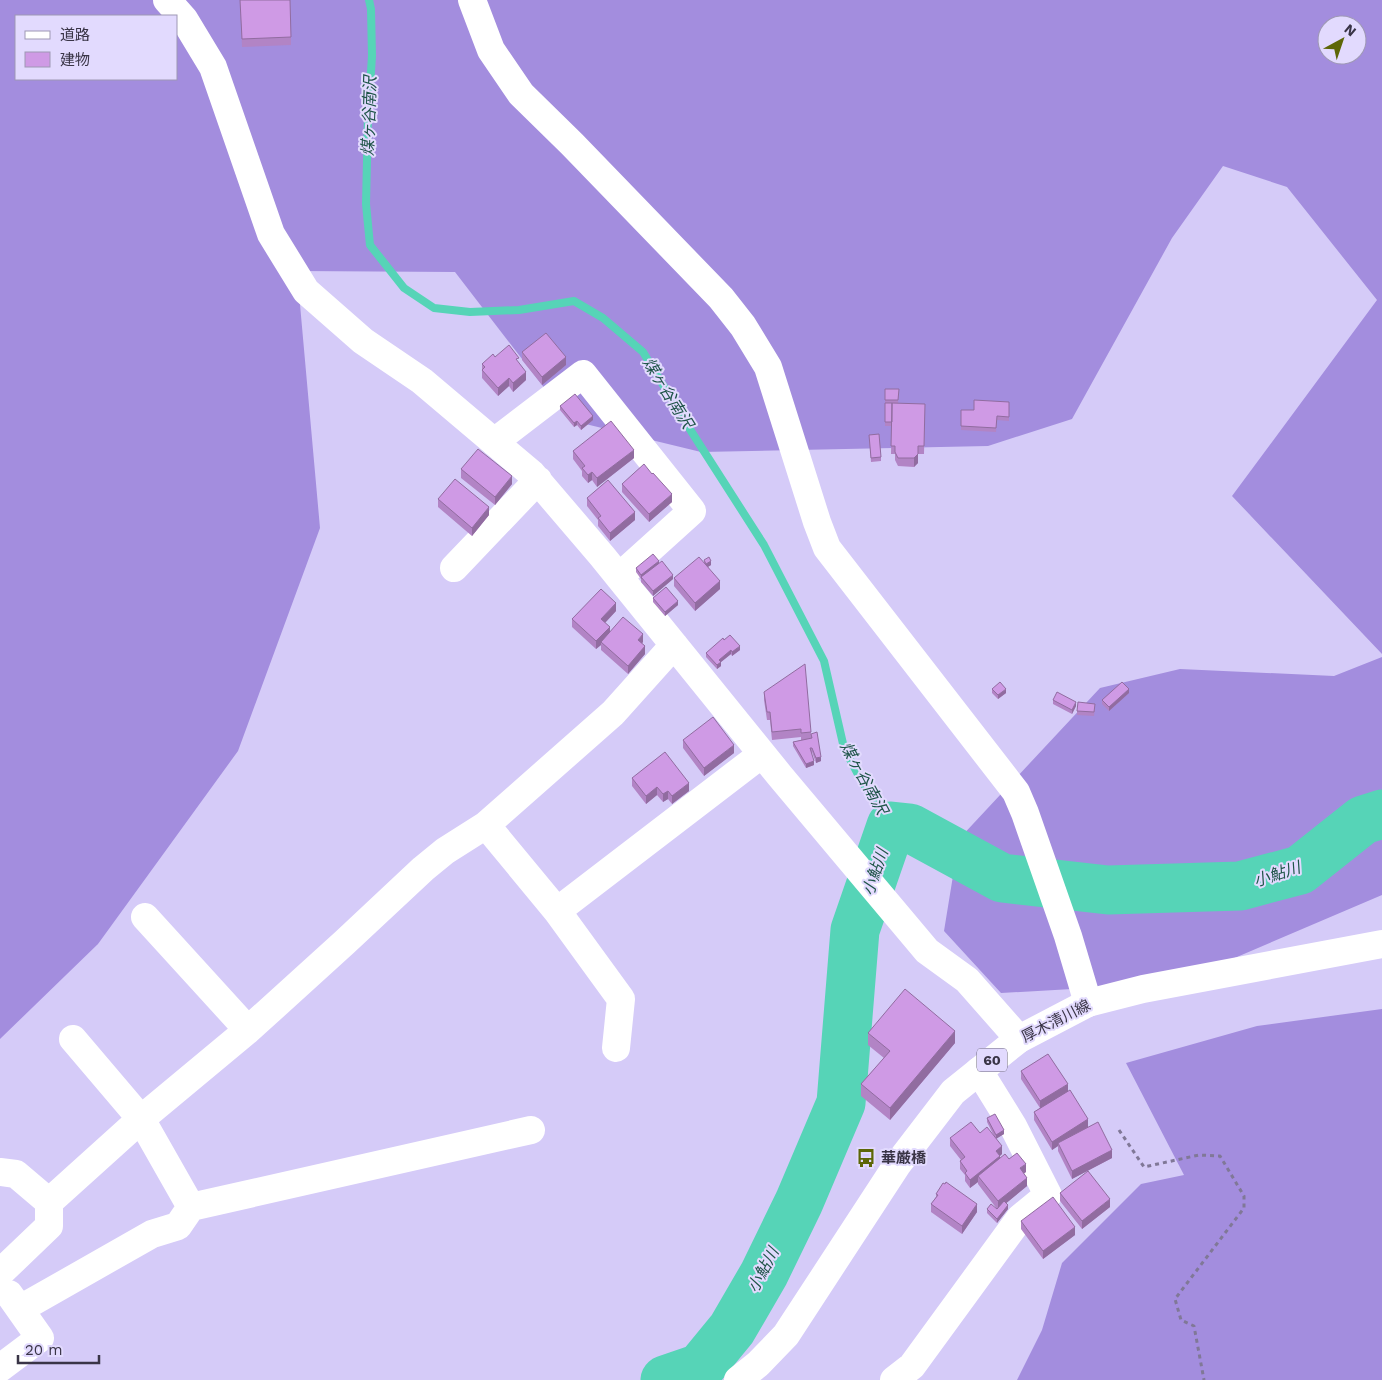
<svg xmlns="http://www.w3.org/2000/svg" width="1382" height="1380" viewBox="0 0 1382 1380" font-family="'Work Sans','Noto Sans JP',sans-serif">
<rect width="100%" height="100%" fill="#d5cbf8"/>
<!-- forest -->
<path fill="#a38dde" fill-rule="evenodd" d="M0,0H1382V654L1232,496L1377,300L1287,187L1223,166L1172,238L1072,419L988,446L701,452L569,420L455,272L297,271L320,528L238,751L98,944L0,1039ZM16,16H176V79H16ZM1327,25H1357V55H1327Z
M1382,657V895L1176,983L1001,993L944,931L959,839L1100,688L1180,669L1334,676Z
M1382,1009V1380H1017L1042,1330L1062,1263L1141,1184L1184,1175L1126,1063L1257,1026Z"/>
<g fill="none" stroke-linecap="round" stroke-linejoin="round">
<!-- stream -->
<path stroke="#56d4b7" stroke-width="8" d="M369,0L371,9L372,56L368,117L366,204L370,245L404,288L434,308L470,312L519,310L574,301L603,318L643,352L691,431L764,545L824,661L844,748L861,780L891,826"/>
<!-- river -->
<path stroke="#56d4b7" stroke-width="49" d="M665,1380L700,1368L732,1329L764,1274L799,1202L841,1103L855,930L891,826L910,828L1002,878L1108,890L1240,886L1300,870L1363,820L1382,814"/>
<!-- path -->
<path stroke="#807897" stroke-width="3" stroke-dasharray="4 4" stroke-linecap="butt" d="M1119,1130L1144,1167L1199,1155L1220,1156L1244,1196V1208L1175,1299L1181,1320L1194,1326L1204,1380"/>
<!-- minor -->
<path stroke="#fff" stroke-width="28" d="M167,0L184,19L213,67L271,234L306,291L363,341L422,381L532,474L602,556L780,776L927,951L967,980L1019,1039
M472,0L491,50L521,94L572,144L721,298L743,326L768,367L817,522L827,548L1016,792L1025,813L1068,936L1088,1003
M494,442L583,374L692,511L619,577
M454,568L538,480
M486,825L557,911L621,999L616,1048
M557,911L762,754
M145,917L248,1030
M73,1039L141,1119L191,1207L531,1130
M0,1172L16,1174L49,1202
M0,1273L49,1226V1202L141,1119L248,1030L345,942L423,869L445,851L486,825L613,713L674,645
M20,1309L152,1234L178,1226L191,1207
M0,1368L40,1338L9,1294
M894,1380L912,1366L1020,1218L1048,1195L1013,1126L979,1071"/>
<!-- major -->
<path stroke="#fff" stroke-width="28" d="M738,1380L758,1364L786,1335L897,1165L953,1092L1019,1039L1088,1003L1143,989L1382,944"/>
</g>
<!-- wall -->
<path fill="#b284c5" d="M240,0L291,37V45L242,47Z
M522,352L566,365L542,385L522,360Z
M495,357L519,363L526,380L513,392L509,386L498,396L482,378V364Z
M885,389H899L898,404H925L924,454H918V463L914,467L898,466L895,460V454H891L892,404V426H885Z
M1009,402V421L997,420L996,432L961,430V410H974Z
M560,406L593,420L581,430L577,425L574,427L560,410Z
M869,435L881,457V461L871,462Z
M573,451L634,458L597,487L592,480L588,483L582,476V471L573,459Z
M461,469L512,484L495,505L461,478Z
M622,484L672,502L649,522L622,492Z
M587,498L635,520L610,541L598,526V520L587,506Z
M438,499L489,515L472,536L438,507Z
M704,560L711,565L708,567L720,589L695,611L674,586V578L704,562Z
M659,563L673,579L653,596L641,582V579L636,572V568Z
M653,598L678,605L665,616L653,602Z
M616,611L605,623L610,632L643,642L642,643L645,654L628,674L601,650V645L596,649L572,627V619Z
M724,640L740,650L732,656L731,654L721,662V666L717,669L706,657V653Z
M992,689L1006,693L998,699L992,693Z
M764,692L811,732V738V734L821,761L816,763L812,752H811L814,765L806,768L793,746V742L801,740V737L772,740L770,720H767L764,700Z
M1129,693L1109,711L1102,704V700Z
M1053,700L1076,706L1072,714L1053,704Z
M1095,708L1094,716L1077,715V711Z
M683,740L734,753L704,776L683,748Z
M632,778L689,791L672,804L668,799L663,802L657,795L646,804L632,786Z
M868,1033L955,1043L890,1120L861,1096V1084L884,1058L868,1045Z
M1021,1071L1068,1091L1088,1127L1112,1158L1072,1179L1058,1151V1146L1052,1150L1034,1120V1112L1040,1108L1021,1079Z
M987,1118L1004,1134L996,1138L1002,1154L1000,1156V1158L1009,1159L1026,1172L1024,1173L1027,1186L1006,1203L1008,1209L997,1223L987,1213V1209H997L978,1184V1182L970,1188L965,1181V1175L960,1169V1161L961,1160L950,1146V1138L980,1133L994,1136L987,1122Z
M1060,1193L1110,1207L1082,1229L1060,1201Z
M936,1194L977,1212L962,1234L931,1212V1204L936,1197Z
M1021,1221L1075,1235L1043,1259L1021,1229Z"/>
<!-- shaded-wall -->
<path fill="#916ca0" d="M566,357V365L542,385V377Z
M526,372V380L513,392V383Z
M509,378V386L498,396V388Z
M593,416V420L581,430V426Z
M577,421V425L574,427V423Z
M634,450V458L597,487V478Z
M918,454V463L914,467V458Z
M592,472V480L588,483V475Z
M512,476V484L495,505V497Z
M672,494V502L649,522V514Z
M489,507V515L472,536V528Z
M635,512V520L610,541V533Z
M659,561V565L641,579V575Z
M711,561V565L706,568V564Z
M673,575V579L653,596V591Z
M720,581V589L695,611V603Z
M678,601V605L665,616V612Z
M616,603V611L601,627V619Z
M610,627V635L601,642V645L596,649V641Z
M643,634V642L638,648V640Z
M645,646V654L628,674V666Z
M740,646V650L732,656V652Z
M731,650V654L721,662V666L717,669V665L719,660Z
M1006,689V693L998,699V695Z
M1129,689V693L1109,711V707Z
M1076,702V706L1072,714V710Z
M734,745V753L704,776V768Z
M821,757V761L816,763V758Z
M814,761V765L806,768V764Z
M689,783V791L672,804V796Z
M657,787V795L646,804V796Z
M668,791V799L663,802V794Z
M955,1031V1043L890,1120V1108Z
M1068,1084V1092L1040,1109V1101Z
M1088,1119V1127L1058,1143V1146L1052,1150V1142Z
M1004,1130V1134L996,1139V1135Z
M1002,1146V1154L996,1159V1151Z
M1112,1150V1158L1072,1179V1171Z
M1000,1156V1164L978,1176V1182L970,1188V1180Z
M1026,1164V1172L1020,1176V1168Z
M1027,1178V1186L998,1210V1201Z
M1110,1199V1207L1082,1229V1221Z
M977,1204V1212L962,1234V1226Z
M1008,1205V1209L997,1223V1219Z
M1075,1227V1235L1043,1259V1251Z"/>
<!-- building -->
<path fill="#cf9ae5" stroke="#916ca0" d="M240,0H290L291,37L242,39Z
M546,333L566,357L542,377L522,352Z
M509,345L519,358L516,359L526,372L513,383L509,378L498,388L482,370L485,367L482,364L493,354L495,357Z
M885,389H899L898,400H885Z
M575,394L593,416L581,426L577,421L574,423L560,406Z
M974,400L1009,402V417L997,416L996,428L961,426V410H974Z
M885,403H892V422H885Z
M892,403L925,404L924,446H918V454L914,458H898L895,452V446H891Z
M611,421L634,450L597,478L592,472L588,475L582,468L585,466L573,451Z
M879,434L881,457L871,458L869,435Z
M478,449L512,476L495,497L461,469Z
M644,464L652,474L653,473L672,494L649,514L622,484Z
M455,479L489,507L472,528L438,499Z
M608,480L635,512L610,533L598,518L601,516L587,498Z
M653,554L659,561L641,575L636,568Z
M699,557L720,581L695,603L674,578Z
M709,557L711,561L706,564L704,560Z
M662,561L673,575L653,591L641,577Z
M666,587L678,601L665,612L653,598Z
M601,589L616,603L601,619L610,627L596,641L572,619Z
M623,617L643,634L638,640L645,646L628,666L601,642Z
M730,635L740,646L732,652L731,650L719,660L721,662L717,665L706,653L723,638L724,640Z
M805,664L811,732L801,733V729L772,732L770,712H767L764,692Z
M1000,682L1006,689L998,695L992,689Z
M1122,682L1129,689L1109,707L1102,700Z
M1057,692L1076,702L1072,710L1053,700Z
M1078,702L1095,704L1094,712L1077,711Z
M713,717L734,745L704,768L683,740Z
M817,732L821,757L816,758L812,748H810L814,761L806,764L793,742L812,738L811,734Z
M665,752L689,783L672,796L668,791L663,794L657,787L646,796L632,778Z
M905,989L955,1031L890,1108L861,1084L890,1051L868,1033Z
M1048,1054L1068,1084L1040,1101L1021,1071Z
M1070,1090L1088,1119L1052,1142L1034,1112Z
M995,1114L1004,1130L996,1135L987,1118Z
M971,1122L980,1133L987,1127L1002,1146L996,1151L1000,1156L970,1180L965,1173L967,1171L960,1161L965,1157L950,1138Z
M1098,1122L1112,1150L1072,1171L1058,1143Z
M1017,1153L1026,1164L1020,1168L1027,1178L998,1201L978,1176L1005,1154L1009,1159Z
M1088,1171L1110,1199L1082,1221L1060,1193Z
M946,1182L977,1204L962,1226L931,1204L938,1195L936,1194L943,1183L945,1184Z
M1053,1197L1075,1227L1043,1251L1021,1221Z
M1004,1201L1008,1205L997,1219L987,1209L991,1204L997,1209Z"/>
<!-- icons -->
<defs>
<g id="bus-bare" transform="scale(1.5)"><path d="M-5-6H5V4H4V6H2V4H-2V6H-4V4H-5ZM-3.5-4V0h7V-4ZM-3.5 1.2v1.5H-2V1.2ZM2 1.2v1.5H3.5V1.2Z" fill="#5d6607" stroke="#e2dafe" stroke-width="2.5" paint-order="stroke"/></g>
</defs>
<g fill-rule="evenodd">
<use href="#bus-bare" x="866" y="1158"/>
</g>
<g text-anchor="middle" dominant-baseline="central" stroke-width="4" stroke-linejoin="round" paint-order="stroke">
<!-- shield labels -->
<rect fill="#e2dafe" stroke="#6c667d" stroke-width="1" x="977" y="1048.5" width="30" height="23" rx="4"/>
<g font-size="14" font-weight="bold" fill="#393446">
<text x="992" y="1060">60</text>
</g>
<!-- street labels -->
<g font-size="15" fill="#393446" stroke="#e2dafe">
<text transform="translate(1056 1021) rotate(-27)">厚木清川線</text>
</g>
<!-- poi labels -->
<g font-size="15" font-weight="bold" fill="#393446" stroke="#e2dafe" text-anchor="start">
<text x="881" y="1158">華厳橋</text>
</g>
<!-- water labels -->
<g font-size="16" font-style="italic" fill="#205549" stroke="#e2dafe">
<text transform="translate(369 116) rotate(-88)">煤ヶ谷南沢</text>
<text transform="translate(668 393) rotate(58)">煤ヶ谷南沢</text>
<text transform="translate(864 778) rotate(61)">煤ヶ谷南沢</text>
<text transform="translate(875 872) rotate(-71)">小鮎川</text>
<text transform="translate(1277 874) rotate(-18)">小鮎川</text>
<text transform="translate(763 1270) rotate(-62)">小鮎川</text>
</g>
</g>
<!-- legend -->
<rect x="15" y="15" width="162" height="65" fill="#e2dafe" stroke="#9e98b4"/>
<rect x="25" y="31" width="25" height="8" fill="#ffffff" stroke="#9e98b4"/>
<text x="60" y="40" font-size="15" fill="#393446">道路</text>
<rect x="25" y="52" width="25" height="15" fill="#cf9ae5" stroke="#9e98b4"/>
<text x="60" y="65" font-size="15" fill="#393446">建物</text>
<!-- north arrow -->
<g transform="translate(1342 40) rotate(40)"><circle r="24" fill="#e2dafe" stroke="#9e98b4"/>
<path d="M0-4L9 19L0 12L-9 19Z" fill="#5d6607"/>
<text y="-8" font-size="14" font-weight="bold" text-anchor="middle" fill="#393446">N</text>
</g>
<!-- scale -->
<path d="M18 1355v8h81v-8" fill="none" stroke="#393446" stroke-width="2.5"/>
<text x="25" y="1355" font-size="15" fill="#393446" stroke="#e2dafe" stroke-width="4" paint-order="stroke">20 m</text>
</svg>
